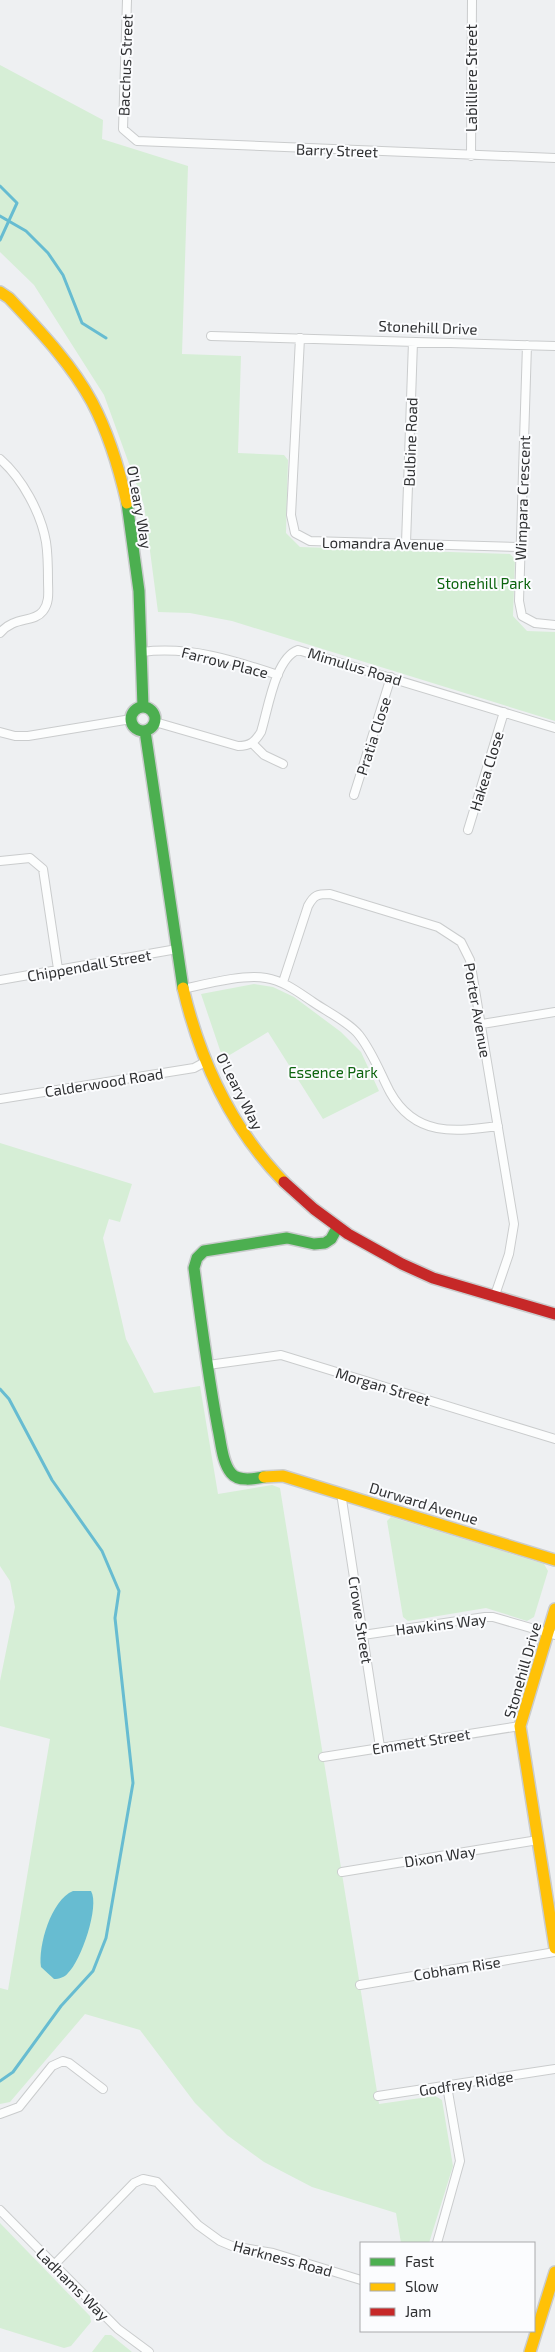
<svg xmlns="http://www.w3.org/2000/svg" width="555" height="2352" viewBox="0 0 555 2352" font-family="'Exo 2',sans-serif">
<rect width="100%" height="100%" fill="#eef0f2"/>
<!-- green -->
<path fill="#d6eed6" d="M0,65L103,120L102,139L188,166L182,354L241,356L238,453L284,455L288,460L286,533L300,547L510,554L515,559L513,616L527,631L555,632V721L232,621L190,613L158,612L144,505L104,395L34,285L0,252Z
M254,984L273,987L294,997L341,1032L361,1052L379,1091L323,1119L268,1032L223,1059L201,994Z
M0,1143L132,1184L120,1222L109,1219L103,1238L126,1339L154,1393L200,1386L218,1494L272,1485L280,1488L379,2104L435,2096L442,2100L453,2166L429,2243H401L396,2213L312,2187L264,2162L227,2135L195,2103L140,2030L85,2014L10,2102L0,2104V1988L8,1990L50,1739L0,1726V1681L15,1607L10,1581L0,1566Z
M391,1517L544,1564L548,1571L534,1617L527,1621L486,1608L408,1621L403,1617L387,1521Z
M0,2223L90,2316L91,2322L71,2346L64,2348L0,2328Z
M105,2335H111L132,2352H92Z"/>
<!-- water -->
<path fill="#67bcd1" d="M73,1891H91C100,1906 81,1961 68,1973C65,1977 59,1979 54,1979L41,1967C38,1946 51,1900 73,1891Z"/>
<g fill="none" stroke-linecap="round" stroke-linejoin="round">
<!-- stream -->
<path stroke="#67bcd1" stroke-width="3" d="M0,186L17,203L0,240
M0,216L26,231L48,253L63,275L82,323L106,338
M0,1389L9,1399L52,1480L102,1551L119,1591L115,1618L133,1783L106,1938L93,1971L61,2006L13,2072L0,2081"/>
<!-- street casing -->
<g stroke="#cacccd" stroke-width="10">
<path id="street" d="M127,0L123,129L137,141L555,158
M471,156L472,0
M211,336L555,346
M300,338L291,515L295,533L310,541L520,547
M527,345L519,601L522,616L535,623L555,625
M0,459C22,478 41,513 46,542C48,555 48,568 48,581C48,591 50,602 43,611C34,623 14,616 0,633
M406,543L413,342
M142,652C190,646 233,660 278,675
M155,722L238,746C250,746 255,742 261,732C268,710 275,658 298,650L555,728
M0,732L15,736H28L131,719
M252,743L264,755L283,764
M354,795L391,677
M468,830L504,712
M0,861L30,858L43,869L58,969
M0,980L177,949
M283,982L308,906C314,895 317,894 330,894L438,927L461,942L470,960L514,1224L509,1254L495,1295
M183,989C206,984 243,974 266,978C284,981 298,992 313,1002C326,1011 350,1023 359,1035C373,1053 380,1073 390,1092C415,1137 455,1132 498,1126
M482,1024L555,1012
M0,1099L194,1068L207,1061
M208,1365L281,1355L555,1439
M341,1493L380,1747
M363,1635L485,1617H493L555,1635
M323,1757L520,1726
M342,1872L538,1840
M360,1985L555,1952
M378,2096L555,2069
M0,2114L19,2107L52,2066L63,2061L69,2063L103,2089
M0,2210L118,2329L149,2352
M437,2243L460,2161L447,2086
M54,2265L134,2183L143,2179L157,2182L198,2225L220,2241L232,2246L273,2253L361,2280"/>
</g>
<!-- fast casing -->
<g stroke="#cacccd" stroke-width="14">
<path id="fast" d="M127,503L139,591L143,707
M131 719a12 12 0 1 1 24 0a12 12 0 1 1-24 0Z
M145,731L183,988
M264,1477C254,1479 238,1482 231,1473C222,1462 221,1442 218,1429C208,1375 201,1322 194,1268L197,1258L204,1251L287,1238L314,1244L325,1243L331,1239L337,1228"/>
</g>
<!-- slow casing -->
<g stroke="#cacccd" stroke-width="14">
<path id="slow" d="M0,292L9,298C39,330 71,363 92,402C109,434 119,468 127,503
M183,988C200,1060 232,1129 284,1182
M264,1477L283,1476L555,1560
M555,1609L520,1726L555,1948
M530,2352L555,2272"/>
</g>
<!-- jam casing -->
<g stroke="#cacccd" stroke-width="14">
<path id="jam" d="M284,1182L314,1209L348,1234L402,1264L433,1278L555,1314"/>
</g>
<!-- street -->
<use href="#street" stroke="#fcfdfd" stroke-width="8"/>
<!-- fast -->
<use href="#fast" stroke="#4caf50" stroke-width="11"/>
<!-- slow -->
<use href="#slow" stroke="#ffc107" stroke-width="11"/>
<!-- jam -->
<use href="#jam" stroke="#c62828" stroke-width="11"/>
</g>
<g text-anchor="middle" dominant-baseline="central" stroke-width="4" stroke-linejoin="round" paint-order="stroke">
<!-- street labels -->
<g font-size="15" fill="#2f3032" stroke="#fbfcfe">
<text transform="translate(125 65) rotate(-88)">Bacchus Street</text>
<text transform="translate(471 78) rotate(-90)">Labilliere Street</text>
<text transform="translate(337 150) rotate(2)">Barry Street</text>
<text transform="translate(428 327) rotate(2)">Stonehill Drive</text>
<text transform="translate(410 442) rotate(-88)">Bulbine Road</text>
<text transform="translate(522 498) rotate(-88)">Wimpara Crescent</text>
<text transform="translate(140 507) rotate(80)">O'Leary Way</text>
<text transform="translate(383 543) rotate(1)">Lomandra Avenue</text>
<text transform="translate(225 662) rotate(14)">Farrow Place</text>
<text transform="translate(355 666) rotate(17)">Mimulus Road</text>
<text transform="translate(373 736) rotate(-72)">Pratia Close</text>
<text transform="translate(486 771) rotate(-73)">Hakea Close</text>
<text transform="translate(89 965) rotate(-10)">Chippendall Street</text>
<text transform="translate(478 1010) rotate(80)">Porter Avenue</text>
<text transform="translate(104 1082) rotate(-9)">Calderwood Road</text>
<text transform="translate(240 1091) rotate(63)">O'Leary Way</text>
<text transform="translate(383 1386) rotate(17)">Morgan Street</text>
<text transform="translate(424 1503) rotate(17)">Durward Avenue</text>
<text transform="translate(361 1620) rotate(81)">Crowe Street</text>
<text transform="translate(441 1624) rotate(-7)">Hawkins Way</text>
<text transform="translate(522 1670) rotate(-74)">Stonehill Drive</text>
<text transform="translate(421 1741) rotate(-9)">Emmett Street</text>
<text transform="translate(440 1856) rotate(-9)">Dixon Way</text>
<text transform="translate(457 1968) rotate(-9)">Cobham Rise</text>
<text transform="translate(466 2083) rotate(-9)">Godfrey Ridge</text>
<text transform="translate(283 2258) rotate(15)">Harkness Road</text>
<text transform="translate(73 2284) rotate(45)">Ladhams Way</text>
</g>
<!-- park labels -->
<g font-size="15" fill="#0c640e" stroke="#fbfcfe">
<text x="484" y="583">Stonehill Park</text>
<text x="333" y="1072">Essence Park</text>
</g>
</g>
<!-- legend -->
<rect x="360" y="2242" width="175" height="90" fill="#fbfcfe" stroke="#a9aaac"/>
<rect x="370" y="2258" width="25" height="8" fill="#4caf50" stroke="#a9aaac"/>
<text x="405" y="2267" font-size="15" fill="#2f3032">Fast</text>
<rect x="370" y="2283" width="25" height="8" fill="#ffc107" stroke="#a9aaac"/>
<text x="405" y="2292" font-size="15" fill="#2f3032">Slow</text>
<rect x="370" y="2308" width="25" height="8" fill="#c62828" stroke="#a9aaac"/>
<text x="405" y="2317" font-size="15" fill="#2f3032">Jam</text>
</svg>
